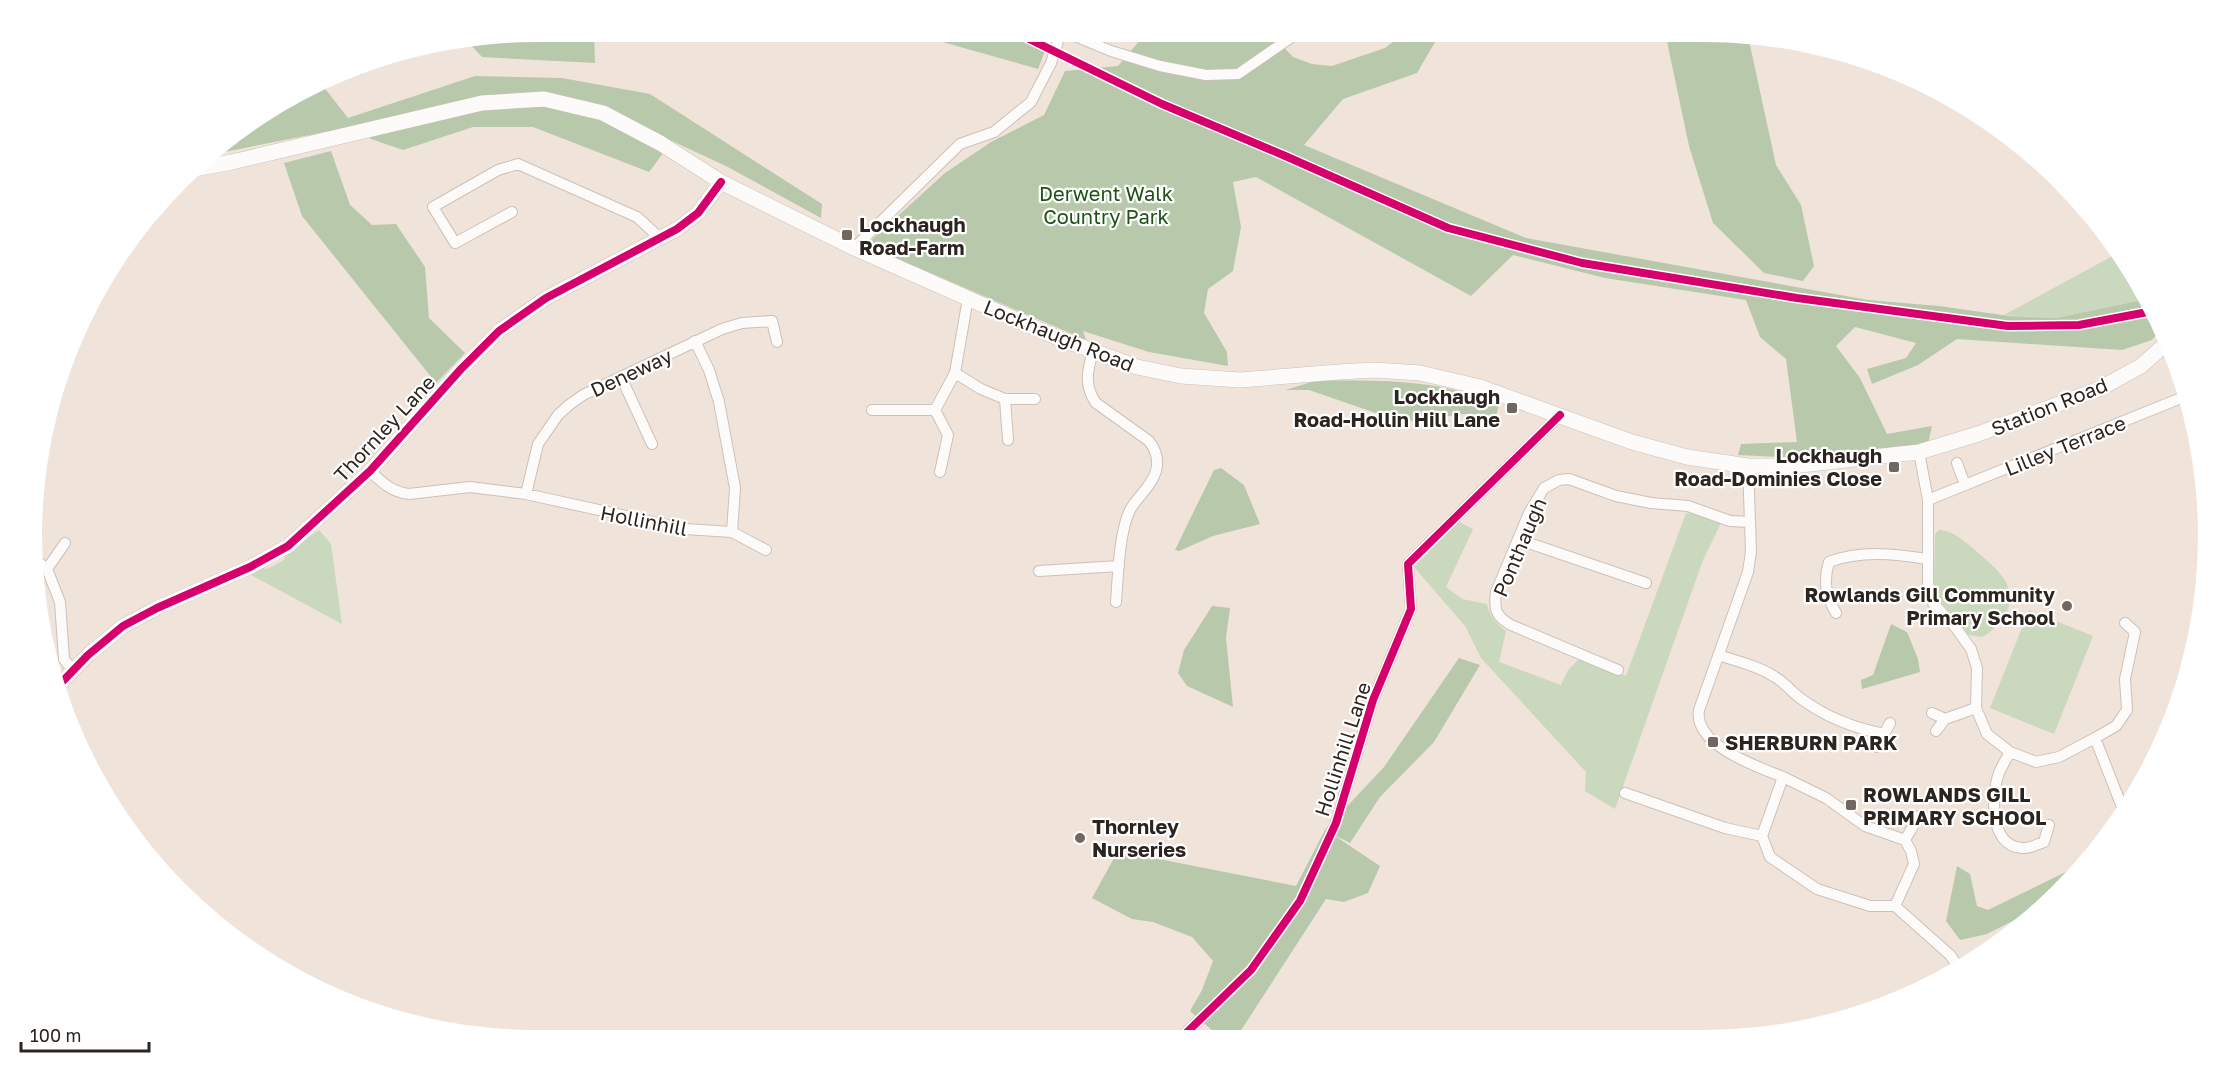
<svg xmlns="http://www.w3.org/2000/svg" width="2240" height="1072" viewBox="0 0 2240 1072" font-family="'Golos Text',sans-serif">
<rect width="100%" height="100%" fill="#f0e3da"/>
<!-- green -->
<path fill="#cad8bd" d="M2120,252L2147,299L2056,318L2004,315Z
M1686,513L1704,515L1721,523L1703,560L1615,809L1585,791L1586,772L1481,658L1465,626L1414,567L1459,522L1473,529L1446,587L1462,599L1487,604C1489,616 1497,624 1506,631L1499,662L1561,685L1568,670L1579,659L1626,676Z
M319,530L331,544L342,624L251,575L262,568L267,569L284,560L285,555Z
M1939,530C1953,530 1965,542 1975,550C1984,558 1994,566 2002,576C2020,600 2004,625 1982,637L1969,635L1939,600L1934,589L1935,534Z
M2029,610L2093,636L2054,734L1990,708Z"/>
<!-- forest -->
<path fill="#b8c8ab" d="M536,32H594L595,63L482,57L469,43Z
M907,32H1050L1052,33L1038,69Z
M1147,32H1269L1293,57L1312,64L1332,66L1385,48L1406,32H1441L1417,73L1343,99L1304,145L1526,238L1868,300L1939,306L2009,316L2056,318L2147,299L2162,328L2152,340L2122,350L1957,339L1918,365L1872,384L1867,369L1906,358L1916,343L1855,327L1836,346L1860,378L1887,434L1932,426L1928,444L1804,458L1738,455L1741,444L1797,442L1786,359L1760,337L1746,300L1605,278L1513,255L1471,296L1256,177L1233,182L1241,227L1233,271L1208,289L1204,313L1227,352L1228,366L1149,352L1083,331L1086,340L866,245L945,173L991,142L1044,115L1065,71L1118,66Z
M1665,32H1704L1748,36L1776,165L1801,205L1814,266L1803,281L1764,273L1713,223L1689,146Z
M475,76L562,78L650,94L822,204L821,218L726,166L672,141L649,172L533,127H473L403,150L371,139L355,126L209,155L229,136L323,86L348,118Z
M331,151L350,205L372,225L396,224L425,267L429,318L465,353L436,383L302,216L284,163Z
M1315,381C1378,380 1442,379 1499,405L1496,416L1465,414L1402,422L1309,390H1285Z
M1221,468L1244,485L1260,524L1213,536L1179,551L1175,550L1214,470Z
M1212,606L1230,608L1226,638L1233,707L1187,686L1178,673L1184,650Z
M1891,624L1907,632L1918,659L1920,672L1862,689L1861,680L1873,675Z
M1459,658L1480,665L1434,742L1380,797L1350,843L1332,834L1380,866L1368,893L1344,902L1326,899L1236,1038H1221L1190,1011L1202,990L1213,961L1192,937L1153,922L1132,919L1092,898L1118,851L1296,886L1325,830L1384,767Z
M2086,862L2040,907L1987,934L1960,940L1946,921L1957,866L1970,874L1977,906L1988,910Z"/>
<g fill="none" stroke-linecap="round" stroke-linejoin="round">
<!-- street casing -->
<g stroke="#cbc1ba" stroke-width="12">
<path id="street" d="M1065,32L1111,51L1160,66L1206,75L1238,74L1299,32
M512,212L455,243L433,207L498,170L518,164L637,217L661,239
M854,248L960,144L994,132L1031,102L1051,63L1061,32
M968,298L955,373L981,389L1005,399L1008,440
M1093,352C1087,371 1084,386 1096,403L1149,441C1156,450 1159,460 1156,471C1152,486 1137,497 1130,510C1119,532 1118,577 1116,602
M621,377L652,444
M1005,399H1035
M872,410H935L955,373
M935,410L948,435L940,472
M1919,452L1928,500V583L1933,603L1956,628L1971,649L1977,668L1976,708
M1957,463L1965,485L2186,396
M1748,466L1751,551L1748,572L1699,710C1693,745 1758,767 1783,777L1762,836L1770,857L1817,889L1870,906H1895
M370,471C382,482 391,492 409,494L470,487L526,494L685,529L732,532L735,488L719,402L709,370L695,341
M526,494L538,444L558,415L569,405L583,395L722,329L742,323L772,321L777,342
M1928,500L1965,485
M732,532L766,550
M1520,540L1646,583
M65,543L47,569L60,602L64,659L72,670
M37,561L47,569
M1039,571L1119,566
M1836,613C1826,596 1823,581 1829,562C1861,550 1895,554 1927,559
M1718,655C1737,661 1758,666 1775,677C1784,682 1791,691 1800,698C1824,716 1854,728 1884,734
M1618,670L1511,625C1495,616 1494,609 1496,592L1529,513L1544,488L1559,480L1569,479L1616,496L1651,503L1688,506L1730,521L1750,522
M1932,713L1945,719
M1936,731L1945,719L1976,708L1987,734L2010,752L2036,762L2059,757L2095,738L2116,726L2127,710L2125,679L2135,632L2125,623
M2095,738L2122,807
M1877,747L1890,723
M2010,752C2006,759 2002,766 1999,773C1991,795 1989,846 2022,848C2029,849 2038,844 2044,842L2049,825
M1783,777L1826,798L1865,826L1905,840L1911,851L1914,864L1895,906
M1625,793L1725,828L1762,836
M1905,840L1919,816
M1895,906L1950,955L1955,962V969
M1181,1038L1251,970L1300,901L1336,823L1373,700L1411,609L1408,564L1560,415"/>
</g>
<!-- secondary casing -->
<g stroke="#cbc1ba" stroke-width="15">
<path id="secondary" d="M61,683L88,655L123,626L157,608L250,567L288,546L370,471L461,369L499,331L546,298L677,229L698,213L721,182"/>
</g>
<!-- primary casing -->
<g stroke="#cbc1ba" stroke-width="16">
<path id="primary" d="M194,169L232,162L482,103L544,99L603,113L660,143L721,182L854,248L1058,338L1137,367L1181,376L1240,380L1339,372L1374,370L1420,373L1480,387L1632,442L1687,457L1748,466H1791L1919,452L1978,434L2099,389L2141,366L2169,341"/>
</g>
<!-- street -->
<use href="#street" stroke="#fdfbf9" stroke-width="10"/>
<!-- secondary -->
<use href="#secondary" stroke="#fdfbf9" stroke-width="14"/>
<!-- primary -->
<use href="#primary" stroke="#fdfbf9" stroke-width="15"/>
<!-- cycleway casing -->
<g stroke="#fff" stroke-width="11">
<path id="cycleway" d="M1015,32L1162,104L1283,155L1448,228L1582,263L1797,298L2008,326L2079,325L2153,311
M61,683L88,655L123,626L157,608L250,567L288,546L370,471L461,369L499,331L546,298L677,229L698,213L721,182
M1181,1038L1251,970L1300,901L1336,823L1373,700L1411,609L1408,564L1560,415"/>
</g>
<!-- cycleway -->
<use href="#cycleway" stroke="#d6006c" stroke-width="8"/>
</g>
<!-- markers -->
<g fill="#716760" stroke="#fff" stroke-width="2">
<rect x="841" y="229" width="12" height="12" rx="3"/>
<rect x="1506" y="402" width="12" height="12" rx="3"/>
<rect x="1888" y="461" width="12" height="12" rx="3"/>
<circle cx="2067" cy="606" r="6"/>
<rect x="1707" y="736" width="12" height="12" rx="3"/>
<rect x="1845" y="799" width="12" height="12" rx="3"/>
<circle cx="1080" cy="838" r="6"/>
</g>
<g text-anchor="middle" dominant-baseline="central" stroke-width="4.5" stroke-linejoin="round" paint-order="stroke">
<!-- park labels -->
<g font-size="20" fill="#1d5116" stroke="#fff">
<text x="1106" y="193">Derwent Walk<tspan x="1106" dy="23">Country Park</tspan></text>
</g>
<!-- poi labels -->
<g font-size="20" font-weight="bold" fill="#2c241e" stroke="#fff" text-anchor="start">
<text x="859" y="224">Lockhaugh<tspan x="859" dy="23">Road-Farm</tspan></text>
<text x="1500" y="396" text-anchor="end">Lockhaugh<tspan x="1500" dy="23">Road-Hollin Hill Lane</tspan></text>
<text x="1882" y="455" text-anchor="end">Lockhaugh<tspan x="1882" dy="23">Road-Dominies Close</tspan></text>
<text x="2055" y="594" text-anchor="end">Rowlands Gill Community<tspan x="2055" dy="23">Primary School</tspan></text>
<text x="1725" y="742">SHERBURN PARK</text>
<text x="1863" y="794">ROWLANDS GILL<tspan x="1863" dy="23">PRIMARY SCHOOL</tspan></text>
<text x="1092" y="826">Thornley<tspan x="1092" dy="23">Nurseries</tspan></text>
</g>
<!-- street labels -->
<g font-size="20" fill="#2c241e" stroke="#fff">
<text transform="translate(1059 335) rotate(22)">Lockhaugh Road</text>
<text transform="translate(631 372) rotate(-25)">Deneway</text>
<text transform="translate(2049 406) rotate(-22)">Station Road</text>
<text transform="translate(384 428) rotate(-47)">Thornley Lane</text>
<text transform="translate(2065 445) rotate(-22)">Lilley Terrace</text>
<text transform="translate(644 520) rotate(11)">Hollinhill</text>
<text transform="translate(1519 547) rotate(-67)">Ponthaugh</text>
<text transform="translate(1342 749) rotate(-72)">Hollinhill Lane</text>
</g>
</g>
<!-- crop -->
<path d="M0 0H2240V1072H0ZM536 42H1704A494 494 0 0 1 2198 536V536A494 494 0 0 1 1704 1030H536A494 494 0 0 1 42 536V536A494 494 0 0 1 536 42Z" fill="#fff" fill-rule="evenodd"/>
<!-- scale -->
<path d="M21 1042v9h128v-9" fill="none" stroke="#2c241e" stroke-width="3"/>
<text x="30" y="1042" font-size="18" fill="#2c241e" stroke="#ffffff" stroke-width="4.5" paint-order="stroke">100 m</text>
</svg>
